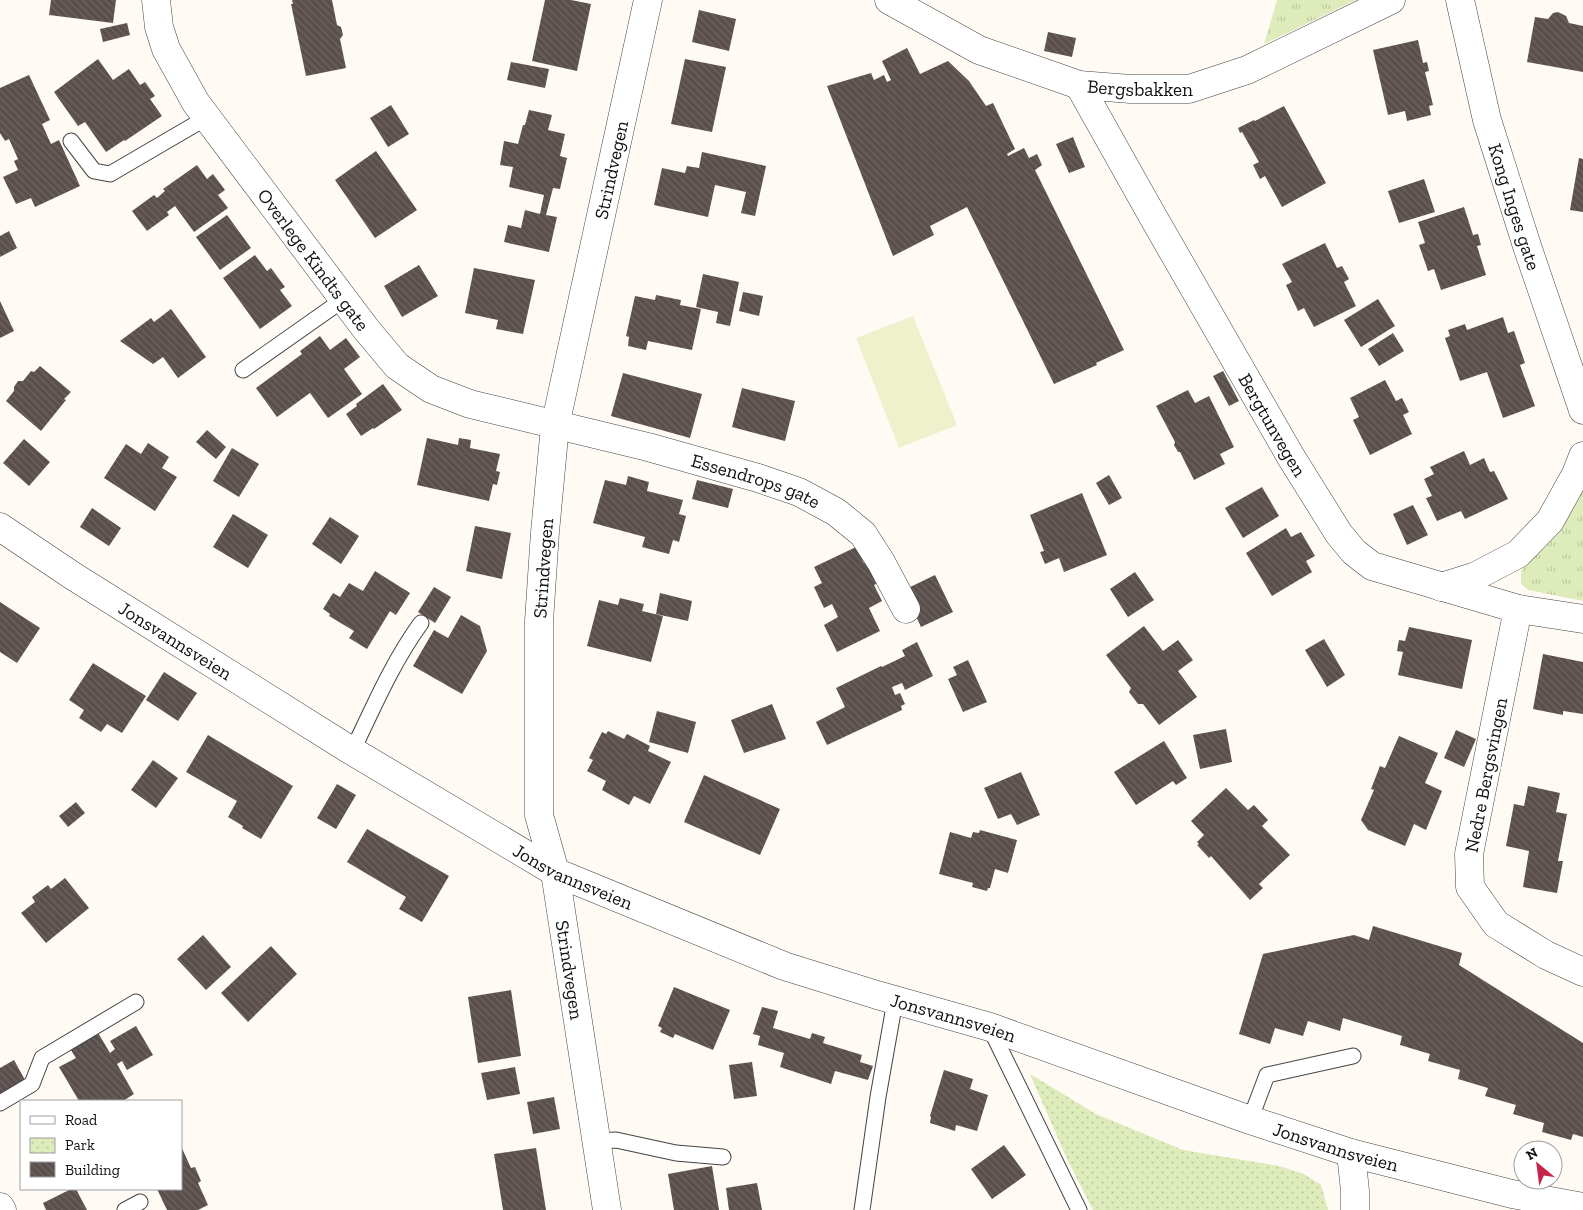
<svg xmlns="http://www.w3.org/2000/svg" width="1583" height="1210" viewBox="0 0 1583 1210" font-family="'Zilla Slab',serif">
<defs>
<pattern id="grass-tufts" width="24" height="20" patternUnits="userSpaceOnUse" patternTransform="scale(1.25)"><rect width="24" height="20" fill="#deecbb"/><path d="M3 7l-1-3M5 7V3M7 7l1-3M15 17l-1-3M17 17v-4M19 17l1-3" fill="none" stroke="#bdc9a0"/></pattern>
<pattern id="park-dots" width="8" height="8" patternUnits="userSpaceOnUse" patternTransform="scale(1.25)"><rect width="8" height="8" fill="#deecbb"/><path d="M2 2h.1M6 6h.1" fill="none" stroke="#bdc9a0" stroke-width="1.8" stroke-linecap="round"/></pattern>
<pattern id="building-back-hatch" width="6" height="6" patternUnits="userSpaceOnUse" patternTransform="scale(1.25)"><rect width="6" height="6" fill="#5a4f4c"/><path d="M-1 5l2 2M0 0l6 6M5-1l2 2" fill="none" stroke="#6d6461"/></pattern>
</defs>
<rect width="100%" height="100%" fill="#fffaf4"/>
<!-- grass -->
<path fill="url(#grass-tufts)" d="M1277,0H1356L1264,44Z
M1583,481V601L1528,590L1521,584V572L1527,561L1544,547Z"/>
<!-- park -->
<path fill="url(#park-dots)" d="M1030,1074L1096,1114L1183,1150L1279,1166L1304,1174L1321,1185L1328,1210H1093L1067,1159Z"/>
<!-- pitch -->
<path fill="#edf2cd" d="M913,316L957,425L899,448L856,338Z"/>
<!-- building -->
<path fill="url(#building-back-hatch)" d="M51,0H116L113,23L49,15Z
M292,0H332L337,25L341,27L343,35L340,39L346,68L306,76L291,4H293Z
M545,0H571L591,4L577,71L532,61Z
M699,10L736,19L729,51L692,42Z
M1558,12L1566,16L1569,23L1583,26V72L1527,62L1535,17L1548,19L1553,13Z
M127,23L130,35L103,42L100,29Z
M1048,32L1076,38L1072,57L1044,51Z
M1418,40L1423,63L1427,62L1429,71L1425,72L1433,105L1429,106L1431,115L1407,121L1405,111L1388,115L1373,50Z
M907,48L920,74L948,61L969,81L986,106L993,103L1015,149L1007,154L1008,156L1024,148L1029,158L1037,154L1042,165L1035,170L1124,350L1096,363L1097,365L1054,384L967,207L930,226L934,235L893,256L827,86L871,73L874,80L884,75L887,82L891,80L882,61Z
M98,59L113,80L129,69L140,85L145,82L155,96L150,99L162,116L125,141L124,140L106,152L85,122L78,126L54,92Z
M685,59L726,67L712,132L671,124Z
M511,62L549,69L545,88L507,80Z
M29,75L50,120L42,124L51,144L59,140L80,186L35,207L31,198L16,204L3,177L18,170L14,161L18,159L9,139L5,141L0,133V88Z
M391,105L409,134L388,147L370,118Z
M1284,106L1326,183L1282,207L1265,176L1260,179L1253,165L1259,162L1242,132L1240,133L1238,128L1254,120L1255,121Z
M529,110L552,115L548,130L565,134L560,156L567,158L560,189L553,188L546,215L557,217L549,252L504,242L508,225L521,228L525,210L540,214L544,195L509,187L513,167L500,165L504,141L518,144L523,125H525Z
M1073,137L1085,167L1069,173L1056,144Z
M376,151L417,210L375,238L335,180Z
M702,152L766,166L755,216L741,213L746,192L715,185L708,217L654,205L662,168L685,173L687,166L699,168Z
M1579,158L1583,159V212L1570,210Z
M197,165L207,179L213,174L225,190L218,195L228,208L194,232L175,206L167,212L169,215L147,231L132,211L154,195L157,198L165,191L163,189Z
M1424,179L1435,212L1399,223L1388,191Z
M1464,207L1473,235L1478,234L1481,245L1477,246L1486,275L1441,290L1434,269L1428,271L1419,245L1425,243L1418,222Z
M227,215L251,248L220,270L196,237Z
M9,231L17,248L0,257V236Z
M1325,243L1337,268L1342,266L1349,279L1344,282L1356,306L1314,327L1304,308L1298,311L1286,285L1292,282L1282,264Z
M255,255L267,271L271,268L285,287L280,290L292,306L260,329L223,278Z
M419,265L438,296L402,317L384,286Z
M474,268L535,280L523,334L496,329L498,320L465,313Z
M703,274L739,282L730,326L716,323L718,312L696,307Z
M743,292L763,296L759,316L739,311Z
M656,295L681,300L680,305L701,309L692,350L648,341L646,350L628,346L629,337L626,336L635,296L655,300Z
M1378,299L1395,326L1361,347L1344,320Z
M0,301L14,331L0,338Z
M171,309L206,357L178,378L163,357L153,364L120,341L151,318L154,322Z
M1503,317L1508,333L1514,331L1525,363L1520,365L1535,406L1503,418L1487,372L1460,381L1445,338L1450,336L1448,330L1465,324L1467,330Z
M1393,333L1404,351L1379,366L1368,349Z
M320,336L330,350L346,338L360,357L344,369L362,394L328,418L310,393L277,417L256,388L302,354L300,351Z
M40,366L71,392L64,399L66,400L41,431L6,401L14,391V387L18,381H23L31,371L34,372Z
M1223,371L1239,401L1229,406L1213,376Z
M623,373L702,394L690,438L611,416Z
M1385,380L1396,401L1402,398L1409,412L1403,415L1412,434L1370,455L1353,420L1359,417L1350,398Z
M383,384L402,410L374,429L373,428L361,436L346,414L357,406L356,404Z
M742,388L795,401L785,441L732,427Z
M1188,390L1195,403L1209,396L1234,447L1220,454L1225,464L1194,480L1180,452H1178L1174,445L1175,442L1156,406Z
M207,430L226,447L216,459L196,442Z
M427,438L458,445L459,438L471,440L470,448L500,454L496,471L500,472L497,485L493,484L489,501L417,485Z
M24,439L50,462L29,486L3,463Z
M148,443L169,457L162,468L177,477L155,511L104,478L126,444L141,454Z
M232,448L259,464L239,497L213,481Z
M1464,451L1470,465L1484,458L1490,472L1494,471L1508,499L1465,519L1461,511L1437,521L1426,498L1432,496L1424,479L1434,474L1430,467Z
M1109,475L1122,498L1109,505L1096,483Z
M628,476L649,482L647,491L683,500L679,514L686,516L679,542L673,540L669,554L642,547L645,537L593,523L605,480L626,485Z
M697,480L733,489L728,508L692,499Z
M1262,487L1279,516L1243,538L1225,508Z
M1082,493L1107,555L1064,572L1059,558L1045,564L1040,552L1044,551L1030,515Z
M1413,505L1428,535L1407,545L1393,514Z
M92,508L121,528L109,546L80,527Z
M233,514L268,535L248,568L213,547Z
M330,517L359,536L341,564L312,544Z
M475,526L511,533L502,579L466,571Z
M1286,528L1291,537L1301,532L1315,556L1306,561L1312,572L1272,596L1246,553Z
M856,547L864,563L872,559L882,581L874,585L882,601L869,608L880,631L837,652L824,625L838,617L832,604L824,608L814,587L822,583L814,567Z
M375,571L410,593L396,615L390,611L367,649L349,638L354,631L329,616L330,614L323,609L333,593L340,597L349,583L363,591Z
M1135,572L1154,600L1128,617L1110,589Z
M935,575L953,612L921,627L904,590Z
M434,587L451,597L435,623L418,612Z
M660,593L692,601L688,621L656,614Z
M620,598L644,604L642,611L663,616L651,662L587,646L599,600L618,605Z
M0,602L40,628L17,663L0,652Z
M461,615L480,626L487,651L462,694L413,666L434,630L448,638Z
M1144,626L1163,651L1178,640L1193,660L1178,671L1197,697L1159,725L1143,704H1138L1129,692L1131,688L1106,655Z
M1409,627L1472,640L1462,689L1398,675L1403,652L1397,651L1399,640L1405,641Z
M1324,639L1345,675L1327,687L1305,650Z
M917,642L933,676L905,690L902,683L892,687L895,695L900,693L905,704L901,706L902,710L827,745L816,722L845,707L836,688L881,666L882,667L905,656L902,650Z
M1543,654L1583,662V714L1563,711V715L1533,709Z
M968,660L987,702L963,712L948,679L957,675L953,667Z
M93,663L146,696L122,733L107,724L101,732L79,718L84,710L69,700Z
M164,672L197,693L178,721L146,700Z
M772,704L786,739L744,753L731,720Z
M657,711L696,722L688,753L649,742Z
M1226,729L1232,762L1200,769L1193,735Z
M1456,730L1476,739L1464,767L1444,758Z
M608,731L624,739L627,734L650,746L648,751L671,762L650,804L634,796L629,805L602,790L606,781L587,771L593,760L589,758L602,732L606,734Z
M208,735L293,786L261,839L242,828L243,826L228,817L237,801L186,772Z
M1399,736L1438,753L1425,783L1442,791L1426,830L1414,824L1405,846L1368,830L1361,820L1374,790L1371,789L1380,766L1385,768Z
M1164,741L1187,778L1176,785L1173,781L1136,805L1114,772Z
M153,760L178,778L156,808L131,790Z
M1021,772L1040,815L1017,825L1011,814L998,819L984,788Z
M704,775L780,809L760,855L684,822Z
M337,784L356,795L336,829L317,818Z
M1528,786L1560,793L1556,812L1567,814L1558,861H1563L1557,893L1523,887L1529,851L1506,846L1514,804L1524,806Z
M1226,788L1248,810L1254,805L1268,820L1262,826L1290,855L1259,884L1263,888L1250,900L1211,856L1209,858L1197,845L1199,844L1197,842L1204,835L1191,821Z
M76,802L85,813L68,827L59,816Z
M367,829L449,876L422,922L399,909L406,897L347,862Z
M980,830L1017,840L1008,873L995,869L990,888H988L987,891L972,887L973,883L939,874L950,832L971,838L973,832L979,833Z
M65,878L89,908L46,943L21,913L35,902L32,897L48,885L51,889Z
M1373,926L1462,953L1459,965L1583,1043V1137L1573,1134L1571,1140L1542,1132L1544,1123L1513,1114L1516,1105L1485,1096L1488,1088L1458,1079L1460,1070L1428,1061L1430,1054L1400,1045L1402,1036L1343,1018L1340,1031L1308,1021L1303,1036L1275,1028L1270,1044L1239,1034L1263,954L1354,935L1369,940Z
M203,935L231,967L206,990L177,959Z
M271,946L297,974L248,1022L221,993Z
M674,987L730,1010L713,1050L675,1034L673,1038L660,1032L662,1028L658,1026Z
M511,990L521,1056L478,1063L468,997Z
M762,1007L778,1011L773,1028L810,1039L812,1033L825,1037L823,1043L862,1055L860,1062L873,1066L868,1080L835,1071L831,1084L780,1067L784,1053L758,1045L760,1036L753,1034Z
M136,1026L153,1055L127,1070L122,1061L117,1064L134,1094L123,1101H79L59,1067L76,1058L69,1047L97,1031L110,1053L115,1049L110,1041Z
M14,1060L25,1080L0,1094V1068Z
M752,1062L757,1096L734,1099L729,1065Z
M515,1067L520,1094L487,1100L481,1073Z
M944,1070L973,1079L970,1089L988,1095L977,1131L956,1125L955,1131L930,1123L931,1117L930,1116Z
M554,1097L560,1129L533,1134L527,1102Z
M1004,1145L1026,1175L992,1199L971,1169Z
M181,1146L191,1168L195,1167L201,1181L198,1183L208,1205L198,1210H167L157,1189H181Z
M536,1148L546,1210H503L494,1154Z
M712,1166L719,1210H674L668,1174Z
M757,1183L762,1210H729L726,1188Z
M71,1189H76L87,1210H46L43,1203Z"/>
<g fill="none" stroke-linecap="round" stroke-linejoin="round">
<!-- service casing -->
<g stroke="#434343" stroke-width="17">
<path id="service" d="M71,141L94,171L110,174L206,118
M243,370L344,299
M352,752C373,708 392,663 421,623
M990,1028L1079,1210
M0,1103L32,1084L42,1058L136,1002
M1250,1120L1267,1075L1353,1056
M596,1141L616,1140L676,1153L723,1157
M125,1210L140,1202
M862,1210L878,1097L895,1001"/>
</g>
<!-- minor casing -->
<g stroke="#434343" stroke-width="29">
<g id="minor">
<path id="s1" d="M156,0L159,27L166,49L196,103L366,329L397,366L431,389L470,404L648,447L758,478L799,492L836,512L863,534L881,562L906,609"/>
<path id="s2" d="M889,0L979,50L1079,85L1131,89H1189L1247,70L1391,0"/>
<path id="s3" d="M1460,0L1487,120L1527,246L1583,410"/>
<path id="s4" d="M1079,85L1152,215L1291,457L1339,534L1354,552L1372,566L1518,609L1583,619"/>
<path d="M1441,587L1476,576L1518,554L1550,521L1576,474L1583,456"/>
<path d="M1518,609L1469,854L1470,887L1496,924L1546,955L1583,972"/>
<path id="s5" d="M555,872L539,815V621L545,532L555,426L648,0"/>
<path d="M1351,1153L1355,1191V1210"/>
<path d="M0,1207L2,1210"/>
</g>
</g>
<!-- tertiary casing -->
<g stroke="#434343" stroke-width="29">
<g id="tertiary">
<path id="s6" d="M0,527L73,576L347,748L555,872L784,966L877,995L990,1027L1250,1120L1351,1153L1512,1194L1583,1207"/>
<path id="s7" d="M555,872L607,1210"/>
</g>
</g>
<!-- service -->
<use href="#service" stroke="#fff" stroke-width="15"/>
<!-- minor -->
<use href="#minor" stroke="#fff" stroke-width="28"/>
<!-- tertiary -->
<use href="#tertiary" stroke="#fff" stroke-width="28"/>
</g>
<g text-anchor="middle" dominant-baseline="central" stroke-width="5" stroke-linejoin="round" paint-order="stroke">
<!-- street labels -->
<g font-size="19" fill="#101010" stroke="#fff">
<text stroke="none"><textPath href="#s2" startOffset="270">Bergsbakken</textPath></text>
<text stroke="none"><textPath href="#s5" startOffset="711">Strindvegen</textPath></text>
<text stroke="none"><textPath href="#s3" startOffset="214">Kong Inges gate</textPath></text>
<text stroke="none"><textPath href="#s1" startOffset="308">Overlege Kindts gate</textPath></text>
<text stroke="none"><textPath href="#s4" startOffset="391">Bergtunvegen</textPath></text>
<text stroke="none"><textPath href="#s1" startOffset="822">Essendrops gate</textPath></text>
<text stroke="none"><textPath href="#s5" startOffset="306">Strindvegen</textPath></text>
<text stroke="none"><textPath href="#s6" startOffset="209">Jonsvannsveien</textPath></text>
<text transform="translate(1486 775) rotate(-79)">Nedre Bergsvingen</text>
<text stroke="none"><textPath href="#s6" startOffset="672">Jonsvannsveien</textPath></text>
<text stroke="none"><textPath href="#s7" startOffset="99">Strindvegen</textPath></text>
<text stroke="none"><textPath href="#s6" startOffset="1078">Jonsvannsveien</textPath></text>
<text stroke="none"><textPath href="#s6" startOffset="1482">Jonsvannsveien</textPath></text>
</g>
</g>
<!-- legend -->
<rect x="20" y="1100" width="162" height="90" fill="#ffffff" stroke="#9f9f9f"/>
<rect x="30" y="1116" width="25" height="8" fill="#ffffff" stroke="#9f9f9f"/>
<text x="65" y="1125" font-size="15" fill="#101010">Road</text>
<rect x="30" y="1138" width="25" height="15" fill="url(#park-dots)" stroke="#9f9f9f"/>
<text x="65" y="1150" font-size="15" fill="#101010">Park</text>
<rect x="30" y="1162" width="25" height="15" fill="url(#building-back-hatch)" stroke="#9f9f9f"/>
<text x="65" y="1175" font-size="15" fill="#101010">Building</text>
<!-- north arrow -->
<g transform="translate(1538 1165) rotate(331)"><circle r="24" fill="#ffffff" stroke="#9f9f9f"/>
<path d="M0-4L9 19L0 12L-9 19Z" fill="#c6234c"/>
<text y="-8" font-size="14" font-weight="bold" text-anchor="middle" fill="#101010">N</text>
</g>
</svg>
